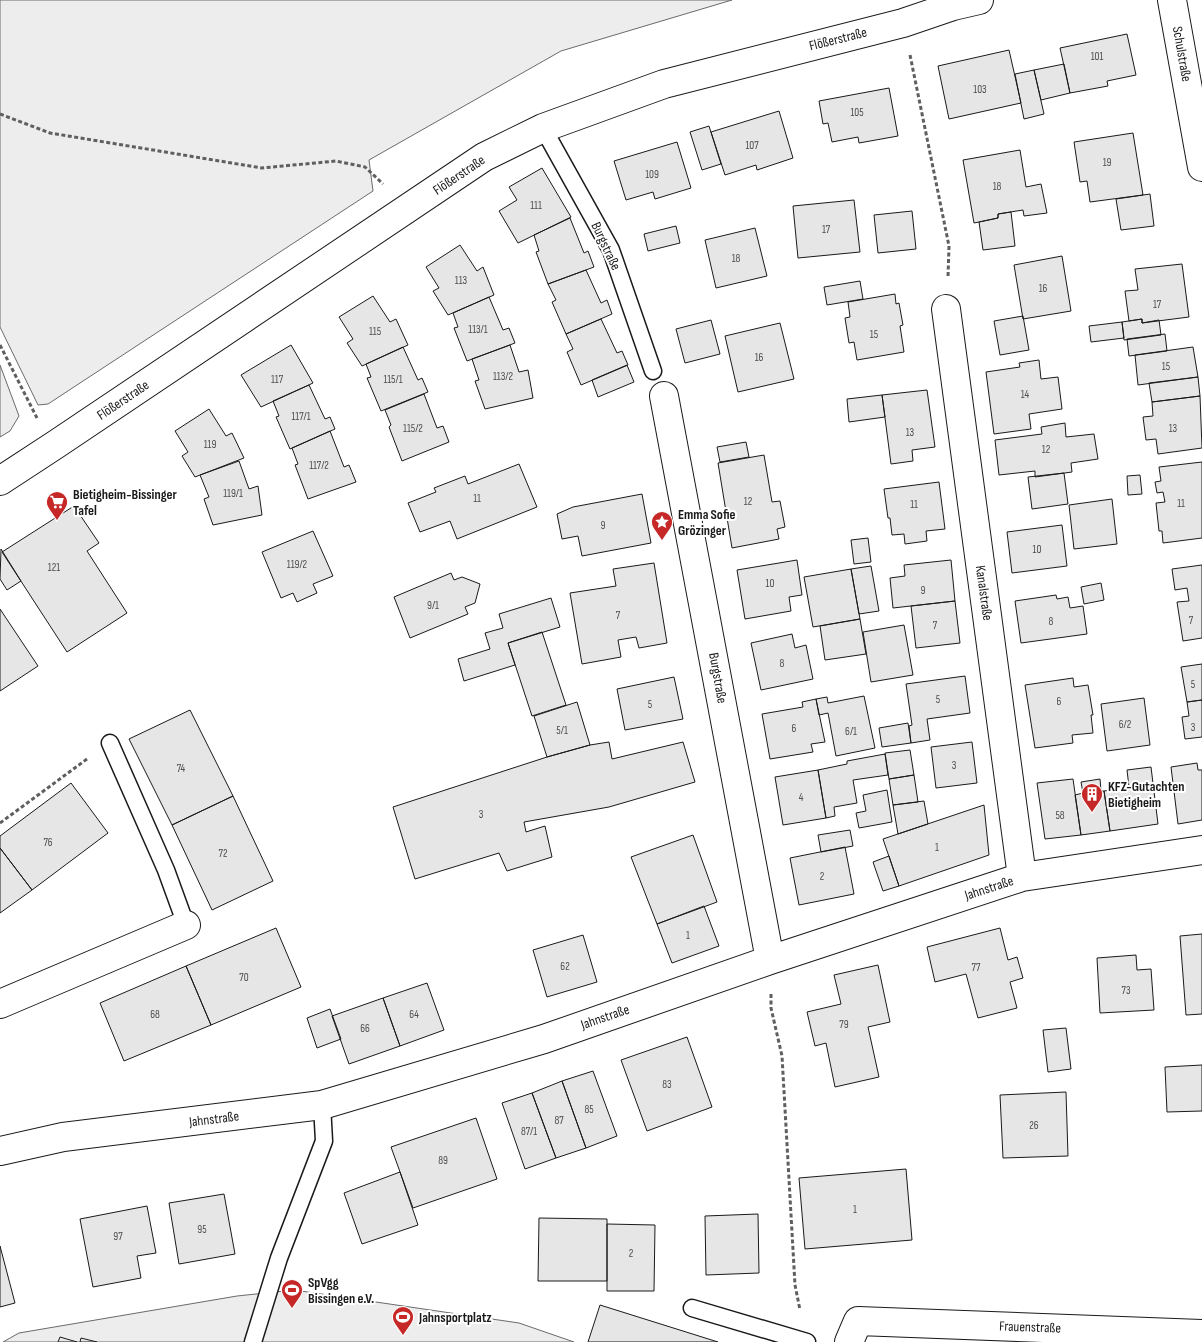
<svg xmlns="http://www.w3.org/2000/svg" width="1202" height="1342" viewBox="0 0 1202 1342" font-family="'Sofia Sans Condensed',sans-serif">
<rect width="100%" height="100%" fill="#fff"/>
<!-- green -->
<path fill="#ededed" stroke="#6a6a6a" d="M0,0H732L561,51L369,160L373,191L48,404L38,405L0,327Z
M0,365L19,416L10,431L0,437Z
M294,1290L519,1323L574,1342H3L19,1333L237,1296Z"/>
<!-- building -->
<path fill="#e6e6e6" stroke="#1a1a1a" d="M1127,34L1136,75L1107,81L1108,86L1070,93L1060,48Z
M1009,50L1021,103L949,119L938,66Z
M1064,64L1070,93L1041,100L1034,70Z
M1034,70L1044,114L1024,119L1015,74Z
M889,88L898,136L859,143L858,137L832,142L828,123L823,124L819,101Z
M779,111L793,158L757,170L756,165L725,175L711,132Z
M709,126L721,164L702,170L690,132Z
M1133,133L1143,195L1090,202L1087,181L1080,182L1074,142Z
M677,142L691,188L655,199L653,192L626,200L614,161Z
M1020,150L1026,187L1041,184L1047,213L1024,216L1023,210L998,214V218L974,223L963,160Z
M542,168L571,217L518,243L499,211L517,200L509,187Z
M1150,194L1154,226L1121,230L1116,199Z
M854,200L860,252L798,258L793,206Z
M912,211L916,249L878,253L874,215Z
M1011,212L1015,246L983,250L979,222L998,218V214Z
M570,218L584,253L588,251L594,267L548,284L536,252L539,251L534,235Z
M676,226L680,243L648,251L644,234Z
M755,228L767,276L716,288L705,240Z
M460,245L477,271L483,267L494,295L448,315L433,291L439,288L426,267Z
M1062,256L1071,311L1023,319L1014,265Z
M1182,264L1189,317L1142,323V319L1129,321L1125,291L1138,290L1135,269Z
M586,270L601,303L607,300L612,314L566,334L552,302L556,300L548,284Z
M860,281L863,299L827,305L824,287Z
M895,294L896,304L899,303L903,325L900,326L904,352L857,360L854,342L849,343L845,318L850,317L848,302Z
M373,296L390,322L396,319L408,345L362,366L347,343L353,339L339,317Z
M489,297L503,330L509,328L515,343L467,361L454,328L458,327L453,313Z
M1023,316L1029,350L1000,355L994,321Z
M601,319L617,353L622,351L628,365L581,385L567,352L573,349L566,334Z
M1142,319V323L1159,320L1161,335L1124,340L1122,322Z
M711,320L720,354L685,363L676,329Z
M1122,322L1124,338L1091,342L1089,326Z
M780,323L794,379L738,392L725,336Z
M1165,334L1167,351L1129,356L1127,339Z
M291,345L313,383L261,407L241,375Z
M510,345L519,372L528,370L533,398L485,409L475,381L479,380L472,359Z
M403,347L418,380L422,378L428,392L381,411L367,378L371,377L366,364Z
M1193,347L1198,377L1138,385L1135,355Z
M1039,360L1041,379L1058,377L1062,409L1029,414L1031,429L994,434L986,372L1020,367L1019,363Z
M627,365L634,382L598,397L592,380Z
M1198,377L1200,396L1152,402L1149,383Z
M309,385L325,419L330,417L335,429L290,449L276,417L279,416L273,401Z
M927,390L935,447L912,450L913,461L891,464L882,395Z
M424,394L437,428L443,426L449,442L402,461L389,427L391,425L385,410Z
M882,395L885,417L849,422L847,399Z
M1200,396L1202,448L1158,454L1156,439L1146,440L1143,417L1153,416L1152,402Z
M209,409L226,436L232,433L244,458L195,477L182,456L188,452L175,431Z
M1065,423L1066,437L1094,434L1098,459L1071,463L1072,472L1035,477V471L999,475L995,440L1042,434L1041,427Z
M330,431L344,467L349,465L356,482L308,499L295,465L298,464L292,448Z
M746,442L749,457L720,462L717,447Z
M764,455L772,502L780,501L785,527L777,529L779,539L732,548L718,463Z
M239,461L249,489L258,486L262,515L213,525L204,499L209,497L200,475Z
M1202,462V538L1163,543L1162,531H1159L1156,503L1165,502L1163,492L1157,493L1155,482L1161,481L1159,467Z
M519,464L537,507L457,539L450,521L420,532L408,503L436,492L434,488L465,476L468,484Z
M1064,473L1068,504L1032,509L1028,477Z
M1140,475L1142,494L1128,495L1127,476Z
M939,482L945,529L926,531L927,541L905,544L904,534L892,535L890,518H888L884,489Z
M642,494L651,543L582,556L578,536L562,539L557,514L573,507Z
M1112,499L1117,544L1074,549L1069,505Z
M74,506L99,543L87,551L127,613L67,652L2,552Z
M1062,525L1067,566L1012,573L1007,532Z
M313,531L333,576L313,584L317,593L297,602L293,593L281,598L262,552Z
M868,538L871,562L854,564L851,540Z
M1,549L21,581L7,590L0,579Z
M797,560L802,595L789,597L791,611L745,619L737,570Z
M951,560L955,601L893,608L890,578L905,576L904,565Z
M654,563L667,643L639,648L636,637L618,640L621,657L582,664L570,593L616,586L613,569Z
M1202,565V638L1183,641L1177,602L1189,601L1187,588L1175,590L1172,569Z
M871,566L879,611L859,614L851,569Z
M851,569L860,619L813,627L804,577Z
M451,573L454,580L462,577L480,584L475,603L465,607L468,614L410,638L394,597Z
M1101,583L1104,600L1084,604L1081,587Z
M1056,595L1057,599L1068,597L1070,608L1083,606L1087,634L1021,643L1015,601Z
M551,598L560,627L508,643L515,665L464,681L458,659L490,649L485,633L503,628L499,614Z
M955,601L960,643L916,648L911,606Z
M0,609L38,666L0,691Z
M860,619L866,654L825,660L820,626Z
M904,625L913,675L871,682L863,632Z
M542,632L566,705L532,716L508,643Z
M792,634L795,648L806,645L813,679L761,690L751,643Z
M1202,664V700L1187,702L1181,667Z
M965,676L970,713L927,719L930,740L911,743L909,726L912,725L906,684Z
M674,677L683,719L625,730L617,689Z
M1073,678L1074,687L1088,685L1093,715H1091L1093,733L1072,735L1073,743L1035,748L1025,685Z
M864,696L875,748L836,756L828,713L819,715L816,699L827,697L828,703Z
M1144,698L1150,745L1107,751L1101,704Z
M816,699L825,742L811,744L813,752L770,759L762,714L803,707L802,702Z
M1202,700V737L1185,739L1182,717L1189,716L1187,702Z
M577,702L590,745L547,757L534,716Z
M190,710L233,796L172,825L129,739Z
M908,723L911,743L882,747L879,728Z
M609,742L612,759L683,742L695,782L609,807L524,822L526,832L545,826L552,857L507,871L499,853L415,879L393,807L547,757L590,745Z
M972,742L977,783L936,788L931,747Z
M910,750L914,775L889,779L885,753Z
M885,754L888,775L853,780L857,803L834,807L835,816L826,818L818,770L847,764V761Z
M1197,763L1198,770H1202V820L1178,824L1171,767Z
M1151,767L1158,824L1110,831L1104,791L1129,787L1127,770Z
M818,770L826,818L783,825L775,777Z
M914,775L918,802L893,805L889,779Z
M1073,779L1081,835L1045,839L1037,783Z
M1100,779L1101,791H1104L1110,831L1081,835L1075,795L1083,793L1081,782Z
M71,783L108,833L32,890L0,848V836Z
M887,790L892,822L859,828L856,813L866,811L863,795Z
M233,796L273,881L212,910L172,825Z
M924,801L928,824L898,834L893,805Z
M984,805L989,855L899,886L883,839Z
M850,830L853,846L821,852L818,835Z
M693,835L717,902L657,924L631,857Z
M845,847L854,894L799,905L790,858Z
M0,848L32,890L0,913Z
M889,856L899,886L883,891L873,862Z
M704,906L719,946L672,963L657,924Z
M276,928L301,987L211,1025L186,966Z
M1000,928L1008,960L1017,957L1023,978L1010,982L1017,1008L978,1018L966,974L935,982L927,947Z
M1202,934V1014L1186,1015L1180,936Z
M583,935L597,982L547,997L533,950Z
M1136,955L1137,970L1151,969L1154,1010L1100,1013L1097,958Z
M878,965L890,1022L868,1027L879,1077L835,1087L826,1043L815,1046L807,1012L841,1004L834,975Z
M186,966L211,1025L124,1061L100,1003Z
M427,983L444,1030L400,1046L383,998Z
M383,998L400,1046L349,1064L332,1016Z
M330,1009L341,1039L317,1048L307,1018Z
M1066,1028L1071,1069L1048,1072L1043,1030Z
M687,1037L712,1107L647,1131L621,1060Z
M1202,1065V1111L1167,1112L1165,1067Z
M593,1071L617,1136L586,1148L562,1081Z
M562,1081L586,1148L556,1158L532,1093Z
M1066,1092L1068,1156L1003,1158L1000,1095Z
M532,1093L556,1158L525,1169L502,1103Z
M476,1118L497,1179L413,1208L391,1147Z
M906,1169L912,1240L805,1249L799,1178Z
M400,1172L418,1225L362,1244L344,1193Z
M224,1194L235,1254L179,1264L169,1203Z
M147,1206L156,1253L137,1256L141,1278L93,1287L80,1219Z
M758,1214L759,1273L706,1275L705,1216Z
M539,1218L607,1219V1281H538Z
M607,1224L655,1225L654,1291H607Z
M0,1246L15,1303L0,1307Z
M600,1305L718,1342H588Z
M60,1337L77,1342H58Z
M81,1338L97,1342H80Z"/>
<g fill="none" stroke-linecap="round" stroke-linejoin="round">
<!-- lane casing -->
<g stroke="#1a1a1a" stroke-width="19">
<path id="lane" d="M543,128L611,250L653,371
M110,743L166,870L186,925
M692,1308L807,1342
M253,1342L279,1258L324,1141L322,1105"/>
</g>
<!-- street casing -->
<g stroke="#1a1a1a" stroke-width="30">
<path id="street" d="M1172,0L1202,167
M946,309L1022,877
M664,396L770,960
M0,481L55,445L484,157L543,128L664,84L903,23L953,6L979,0
M0,1004L186,925
M0,1151L63,1137L322,1105L544,1039L770,960L1022,877L1202,850
M849,1342L858,1321L1202,1334"/>
</g>
<!-- path -->
<path stroke="#5f5f5f" stroke-width="3" stroke-dasharray="4 2.5" stroke-linecap="butt" d="M910,55L949,246L948,277
M0,114L50,133L262,168L336,161L365,167L383,184
M0,345L37,418
M0,823L87,759
M771,994V1008L782,1056L795,1285L800,1310"/>
<!-- lane -->
<use href="#lane" stroke="#fff" stroke-width="16"/>
<!-- street -->
<use href="#street" stroke="#fff" stroke-width="28"/>
</g>
<!-- icons -->
<defs>
<g id="supermarket-pin" transform="scale(1.125)"><path d="M0 17L-7.5 6A9.5 9.5 0 1 1 7.5 6Z" fill="#c62828" stroke="#fff"/><path d="M-6-5.5h2.5l.6 2H6L4.5 2H-2.5L-4.4-4H-6ZM-1.5 3.2a1.3 1.3 0 1 0 .1 0ZM3 3.2a1.3 1.3 0 1 0 .1 0Z" fill="#fff"/></g>
<g id="sight-pin" transform="scale(1.125)"><path d="M0 17L-7.5 6A9.5 9.5 0 1 1 7.5 6Z" fill="#c62828" stroke="#fff"/><path d="M0-6L1.8-2.2L6-1.7L2.9 1.2L3.7 5.4L0 3.3L-3.7 5.4L-2.9 1.2L-6-1.7L-1.8-2.2Z" fill="#fff"/></g>
<g id="building-pin" transform="scale(1.125)"><path d="M0 17L-7.5 6A9.5 9.5 0 1 1 7.5 6Z" fill="#c62828" stroke="#fff"/><path d="M-4-6H4V6H1V3H-1V6H-4ZM-2.5-4.3h1.7v1.8h-1.7ZM.8-4.3h1.7v1.8H.8ZM-2.5-1h1.7V.8h-1.7ZM.8-1h1.7V.8H.8Z" fill="#fff"/></g>
<g id="stadium-pin" transform="scale(1.125)"><path d="M0 17L-7.5 6A9.5 9.5 0 1 1 7.5 6Z" fill="#c62828" stroke="#fff"/><path d="M0-5a6.5 5 0 1 0 0 10a6.5 5 0 1 0 0-10ZM-3.5-1.8h7v3.6h-7Z" fill="#fff"/></g>
</defs>
<g fill-rule="evenodd">
<use href="#supermarket-pin" x="57" y="502"/>
<use href="#sight-pin" x="662" y="522"/>
<use href="#building-pin" x="1092" y="794"/>
<use href="#stadium-pin" x="292" y="1290"/>
<use href="#stadium-pin" x="403" y="1317"/>
</g>
<g text-anchor="middle" dominant-baseline="central" stroke-width="4" stroke-linejoin="round" paint-order="stroke">
<!-- number labels -->
<g font-size="11" fill="#4d4d4d">
<text x="1097" y="56">101</text>
<text x="980" y="89">103</text>
<text x="857" y="112">105</text>
<text x="752" y="145">107</text>
<text x="1107" y="162">19</text>
<text x="652" y="174">109</text>
<text x="997" y="186">18</text>
<text x="536" y="205">111</text>
<text x="826" y="229">17</text>
<text x="736" y="258">18</text>
<text x="461" y="280">113</text>
<text x="1043" y="288">16</text>
<text x="1157" y="304">17</text>
<text x="478" y="329">113/1</text>
<text x="375" y="331">115</text>
<text x="874" y="334">15</text>
<text x="759" y="357">16</text>
<text x="1166" y="366">15</text>
<text x="503" y="376">113/2</text>
<text x="277" y="379">117</text>
<text x="393" y="379">115/1</text>
<text x="1025" y="394">14</text>
<text x="301" y="416">117/1</text>
<text x="413" y="428">115/2</text>
<text x="1173" y="428">13</text>
<text x="910" y="432">13</text>
<text x="210" y="444">119</text>
<text x="1046" y="449">12</text>
<text x="319" y="465">117/2</text>
<text x="233" y="493">119/1</text>
<text x="477" y="498">11</text>
<text x="748" y="501">12</text>
<text x="1181" y="503">11</text>
<text x="914" y="504">11</text>
<text x="603" y="525">9</text>
<text x="1037" y="549">10</text>
<text x="297" y="564">119/2</text>
<text x="54" y="567">121</text>
<text x="770" y="583">10</text>
<text x="923" y="590">9</text>
<text x="433" y="605">9/1</text>
<text x="618" y="615">7</text>
<text x="1191" y="620">7</text>
<text x="1051" y="621">8</text>
<text x="935" y="625">7</text>
<text x="782" y="663">8</text>
<text x="1193" y="684">5</text>
<text x="938" y="699">5</text>
<text x="1059" y="701">6</text>
<text x="650" y="704">5</text>
<text x="1125" y="724">6/2</text>
<text x="1193" y="727">3</text>
<text x="794" y="728">6</text>
<text x="562" y="730">5/1</text>
<text x="851" y="731">6/1</text>
<text x="954" y="765">3</text>
<text x="181" y="768">74</text>
<text x="801" y="797">4</text>
<text x="481" y="814">3</text>
<text x="1060" y="815">58</text>
<text x="48" y="842">76</text>
<text x="937" y="847">1</text>
<text x="223" y="853">72</text>
<text x="822" y="876">2</text>
<text x="688" y="935">1</text>
<text x="565" y="966">62</text>
<text x="976" y="967">77</text>
<text x="244" y="977">70</text>
<text x="1126" y="990">73</text>
<text x="155" y="1014">68</text>
<text x="414" y="1014">64</text>
<text x="844" y="1024">79</text>
<text x="365" y="1028">66</text>
<text x="667" y="1084">83</text>
<text x="589" y="1109">85</text>
<text x="559" y="1120">87</text>
<text x="1034" y="1125">26</text>
<text x="529" y="1131">87/1</text>
<text x="443" y="1160">89</text>
<text x="855" y="1209">1</text>
<text x="202" y="1229">95</text>
<text x="118" y="1236">97</text>
<text x="631" y="1253">2</text>
</g>
<!-- street labels -->
<g font-size="14" fill="#1a1a1a" stroke="#fff">
<text transform="translate(838 39) rotate(-14)">Flößerstraße</text>
<text transform="translate(1182 54) rotate(80)">Schulstraße</text>
<text transform="translate(459 175) rotate(-34)">Flößerstraße</text>
<text transform="translate(606 246) rotate(65)">Burgstraße</text>
<text transform="translate(123 400) rotate(-34)">Flößerstraße</text>
<text transform="translate(984 593) rotate(82)">Kanalstraße</text>
<text transform="translate(718 678) rotate(80)">Burgstraße</text>
<text transform="translate(989 888) rotate(-18)">Jahnstraße</text>
<text transform="translate(605 1017) rotate(-19)">Jahnstraße</text>
<text transform="translate(214 1119) rotate(-7)">Jahnstraße</text>
<text transform="translate(1030 1327) rotate(2)">Frauenstraße</text>
</g>
<!-- poi labels -->
<g font-size="14" font-weight="bold" fill="#1a1a1a" stroke="#fff" text-anchor="start">
<text x="73" y="494">Bietigheim-Bissinger<tspan x="73" dy="16">Tafel</tspan></text>
<text x="678" y="514">Emma Sofie<tspan x="678" dy="16">Grözinger</tspan></text>
<text x="1108" y="786">KFZ-Gutachten<tspan x="1108" dy="16">Bietigheim</tspan></text>
<text x="308" y="1282">SpVgg<tspan x="308" dy="16">Bissingen e.V.</tspan></text>
<text x="419" y="1317">Jahnsportplatz</text>
</g>
</g>
</svg>
